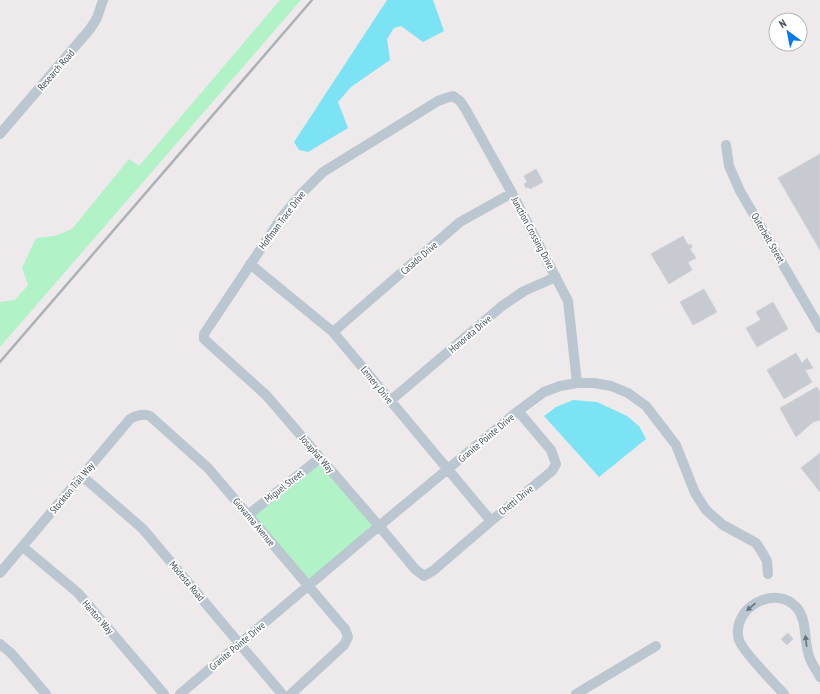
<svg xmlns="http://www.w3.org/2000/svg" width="820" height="694" viewBox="0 0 820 694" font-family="'PT Sans Narrow',sans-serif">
<rect width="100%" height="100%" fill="#eeeaeb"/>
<!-- green -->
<path fill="#b2f2c7" d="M280,0H301L0,347V302L15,300L28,285L22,268L36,238L55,236L72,229L129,159L139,166Z
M320,458L379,526L308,587L248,515Z"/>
<!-- water -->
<path fill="#7be3f4" d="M387,0H433L444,31L423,42L401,26L394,28L387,39L390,60L351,87L338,102L348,128L308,152L299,150L294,142Z
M573,400L597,402L627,416L639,426L646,439L599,477L544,416L556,407Z"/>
<!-- building -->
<path fill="#c7cad1" stroke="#ced2d8" d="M820,154V250L778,178Z
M536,169L543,182L530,189L528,187L526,188L524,184L527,182L524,176Z
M683,236L688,245L691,244L692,247L690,249L696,258L688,262L692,270L669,284L651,254Z
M704,289L717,312L693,325L680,302Z
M773,302L788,329L757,347L746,328L761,320L756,312Z
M796,353L802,363L807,358L813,368L805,370L812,382L784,399L767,370Z
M817,387L820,392V420L813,422L796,437L780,408Z
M820,453V492L801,468Z
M788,633L793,639L787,645L781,639Z"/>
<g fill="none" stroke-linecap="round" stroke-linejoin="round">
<!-- minor -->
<path stroke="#bac7d0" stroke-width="10" d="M0,134L90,29L97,18L103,0
M726,145L729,166L740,191L820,328
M250,264L333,332L491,521
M333,332L460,222L512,193
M390,401L502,306L524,291L556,277
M518,411L551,450L556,464L552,471L491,521L434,570L424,576L415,569L379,526L266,395L204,339V334L282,217L301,194L323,172L438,101L446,98L453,96L460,101L466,110L512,193L568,301L577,383
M82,476L143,529L282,694
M248,515L320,458
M23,547L78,593L164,694
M0,573L130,419C137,415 143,413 150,416L208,468L345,629L348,637L344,645L291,694
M0,644L11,653L46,694
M180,694L379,526L518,411L544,392L560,386L577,383H594L611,386L628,393L646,406L676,445L695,493L706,510L723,525L756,543L762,552L767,561L768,574
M576,694L656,646
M784,694C774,683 743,652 739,640C730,608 776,583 797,608C807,620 804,638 808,652C809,661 816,669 820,677"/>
<!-- rail -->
<path stroke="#acb1b7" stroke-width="2.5" d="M0,362L312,0"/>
</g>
<!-- one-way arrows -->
<defs><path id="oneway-solid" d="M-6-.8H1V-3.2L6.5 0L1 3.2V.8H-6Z"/></defs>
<g fill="#66747d">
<use href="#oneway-solid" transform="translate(751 607) rotate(139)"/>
<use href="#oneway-solid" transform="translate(806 641) rotate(-97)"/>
</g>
<g text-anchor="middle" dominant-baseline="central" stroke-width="3.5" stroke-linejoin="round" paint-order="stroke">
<!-- street labels -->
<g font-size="10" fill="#42505a" stroke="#fff">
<text transform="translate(56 70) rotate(-49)">Research Road</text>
<text transform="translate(282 220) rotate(-53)">Hoffman Trace Drive</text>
<text transform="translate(533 233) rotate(62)">Junction Crossing Drive</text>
<text transform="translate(768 238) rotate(60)">Outerbelt Street</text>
<text transform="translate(419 258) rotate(-41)">Casado Drive</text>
<text transform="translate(470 334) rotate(-40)">Honorata Drive</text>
<text transform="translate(377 385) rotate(51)">Lemery Drive</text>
<text transform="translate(486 438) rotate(-40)">Granite Pointe Drive</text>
<text transform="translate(317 454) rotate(49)">Josaphat Way</text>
<text transform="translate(284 486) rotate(-38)">Miguel Street</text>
<text transform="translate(72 488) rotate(-50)">Stockton Trail Way</text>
<text transform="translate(516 500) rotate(-39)">Chetti Drive</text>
<text transform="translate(254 522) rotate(50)">Giovanna Avenue</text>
<text transform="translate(187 581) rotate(50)">Modesta Road</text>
<text transform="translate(98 617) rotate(49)">Hanton Way</text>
<text transform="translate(237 646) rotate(-40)">Granite Pointe Drive</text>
</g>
</g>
<!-- north arrow -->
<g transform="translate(788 32) rotate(328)"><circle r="19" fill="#ffffff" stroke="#b3b9bd"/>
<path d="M0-3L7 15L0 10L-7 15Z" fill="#077aec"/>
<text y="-6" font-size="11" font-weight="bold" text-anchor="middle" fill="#42505a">N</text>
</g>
</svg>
